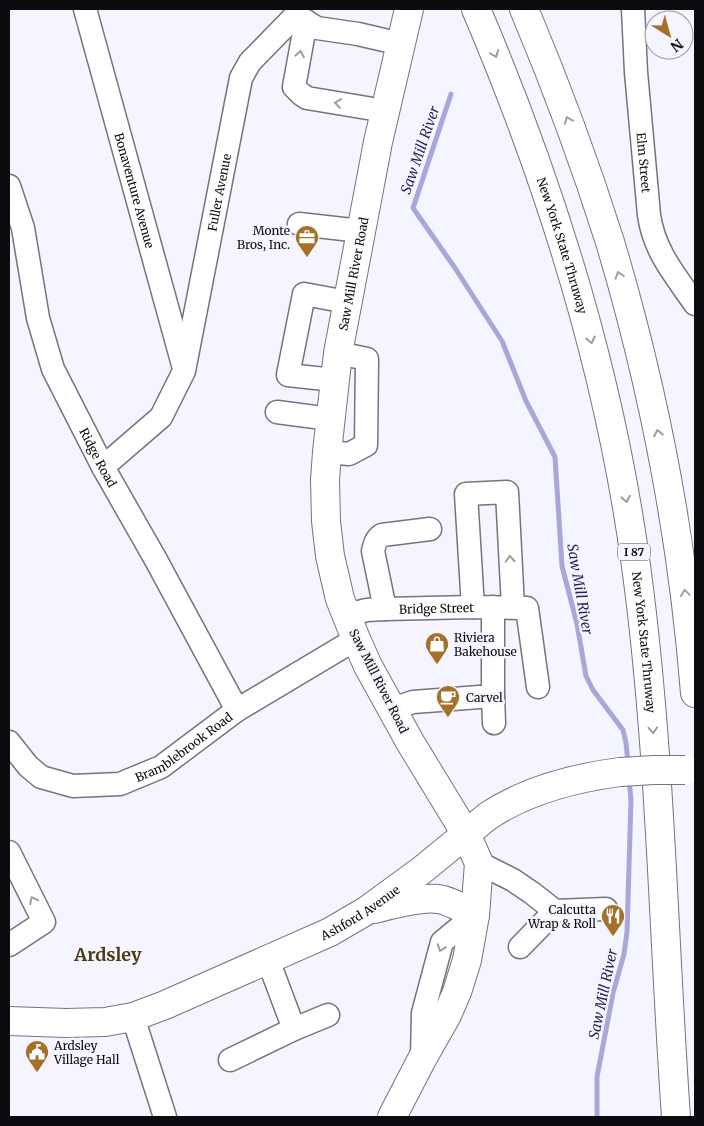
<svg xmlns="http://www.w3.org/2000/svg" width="704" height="1126" viewBox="0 0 704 1126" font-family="Merriweather,serif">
<rect width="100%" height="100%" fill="#f4f5fe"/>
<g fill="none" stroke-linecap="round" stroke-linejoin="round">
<!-- stream -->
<path stroke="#a7a8d9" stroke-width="5" d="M451,94L413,208L455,268L502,341L526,401L555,457L562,566L577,624L586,676L593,690L623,730L626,743L628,763
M597,1117V1077L613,993L624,954L627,932L631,800L629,779"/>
<!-- minor casing -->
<g stroke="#747481" stroke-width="25">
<g id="minor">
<path id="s1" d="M85,9L183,365"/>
<path id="s2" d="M633,9L636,72L649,215C654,251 675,275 695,304"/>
<path d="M295,15L317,28L358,34L401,44"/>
<path d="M306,21L294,87L301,94L307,98L385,111"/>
<path id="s3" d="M9,186L23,228L38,318L53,369L103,467L156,560L237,710"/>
<path d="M299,224L361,231"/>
<path d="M334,380L288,375L304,294L347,302"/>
<path d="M277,412L330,419"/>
<path d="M327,452L349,454L366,445L367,359L338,353"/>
<path id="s4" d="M103,467L161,417L184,371L241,78L250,62L295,16"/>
<path d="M473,607L466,494L507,492L513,607"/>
<path d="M385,609L373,551C375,543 376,539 382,535L430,529"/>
<path id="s5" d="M346,615L367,610L385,609L473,607L527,608L538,687"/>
<path d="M493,696L494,723"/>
<path d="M392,709L413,702L493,696V607"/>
<path id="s6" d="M9,742L28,766L41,777L73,786L120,784L161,767L237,710L356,639"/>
<path d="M9,852L44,922L9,945"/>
<path d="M479,863L513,880L532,893L555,911"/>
<path d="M520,947L555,911L606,909"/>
<path d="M133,1017L165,1117"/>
<path d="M294,1029L328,1015"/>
<path d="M422,1059L423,1013L442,942L475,915"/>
<path d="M230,1060L294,1029L268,960"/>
</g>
</g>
<!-- major casing -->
<g stroke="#747481" stroke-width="30">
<g id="major">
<path d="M375,909C391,904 422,897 438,899C449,900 465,910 475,915"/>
<path id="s7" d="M9,1021L66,1023L105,1022L133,1017L165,1005L330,932L366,911L422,870L488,816C527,790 574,778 620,772"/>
<path id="s8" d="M392,1117L422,1059L447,1015L457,992L467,960L475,915L479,863L466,834L410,742L368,666L356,639L340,599L330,556L326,521L325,480L327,452L338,353L378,142L409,9"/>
</g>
</g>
<!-- highway casing -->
<g stroke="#747481" stroke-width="30">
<g id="highway">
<path id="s9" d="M476,9C552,187 610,374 636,566C661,749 663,934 676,1117"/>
<path d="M524,9C556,85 585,163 610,242C654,389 683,541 695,693"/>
</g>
</g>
<!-- minor -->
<use href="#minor" stroke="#fff" stroke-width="22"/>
<!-- major -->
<use href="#major" stroke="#fff" stroke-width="28"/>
<!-- highway -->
<use href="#highway" stroke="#fff" stroke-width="28"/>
<!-- major-bridge casing -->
<g stroke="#747481" stroke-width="30" stroke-linecap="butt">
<path id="major-bridge" d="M620,772L654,770H685"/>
</g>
<!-- major-bridge -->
<use href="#major-bridge" stroke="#fff" stroke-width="28"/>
</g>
<!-- one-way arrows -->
<defs><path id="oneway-chevron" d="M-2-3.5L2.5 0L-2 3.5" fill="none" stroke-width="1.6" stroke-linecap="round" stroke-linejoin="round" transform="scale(1.25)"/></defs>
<g stroke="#9e9e9f">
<use href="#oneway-chevron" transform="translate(300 54) rotate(-80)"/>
<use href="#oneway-chevron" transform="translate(495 54) rotate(68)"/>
<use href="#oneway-chevron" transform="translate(338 103) rotate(-171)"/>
<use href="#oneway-chevron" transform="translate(568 120) rotate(-111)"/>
<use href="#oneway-chevron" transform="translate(619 275) rotate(-106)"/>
<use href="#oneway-chevron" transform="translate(591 340) rotate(76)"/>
<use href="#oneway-chevron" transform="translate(658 433) rotate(-101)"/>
<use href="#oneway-chevron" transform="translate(626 499) rotate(80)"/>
<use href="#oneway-chevron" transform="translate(510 559) rotate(-93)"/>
<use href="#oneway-chevron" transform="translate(685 593) rotate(-98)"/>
<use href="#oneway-chevron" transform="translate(653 730) rotate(86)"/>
<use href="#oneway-chevron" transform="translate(33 900) rotate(-117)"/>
<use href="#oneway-chevron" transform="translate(441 948) rotate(110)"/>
</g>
<!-- icons -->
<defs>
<g id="office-pin" transform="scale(1.25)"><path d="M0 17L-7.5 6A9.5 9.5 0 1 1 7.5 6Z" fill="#a37127" stroke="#f4f5fe"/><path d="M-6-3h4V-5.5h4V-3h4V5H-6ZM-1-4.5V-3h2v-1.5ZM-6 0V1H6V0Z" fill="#fff"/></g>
<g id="shop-pin" transform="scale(1.25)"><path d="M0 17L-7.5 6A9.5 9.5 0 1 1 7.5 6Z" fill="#a37127" stroke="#f4f5fe"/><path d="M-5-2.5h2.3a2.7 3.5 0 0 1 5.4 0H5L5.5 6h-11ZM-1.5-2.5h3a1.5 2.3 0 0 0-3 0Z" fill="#fff"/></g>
<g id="cafe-pin" transform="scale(1.25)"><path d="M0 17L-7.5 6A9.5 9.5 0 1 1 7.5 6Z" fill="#a37127" stroke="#f4f5fe"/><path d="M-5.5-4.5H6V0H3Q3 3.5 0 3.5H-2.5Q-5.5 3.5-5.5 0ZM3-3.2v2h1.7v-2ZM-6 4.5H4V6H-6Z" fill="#fff"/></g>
<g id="restaurant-pin" transform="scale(1.25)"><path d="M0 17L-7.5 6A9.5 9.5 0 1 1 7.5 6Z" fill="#a37127" stroke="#f4f5fe"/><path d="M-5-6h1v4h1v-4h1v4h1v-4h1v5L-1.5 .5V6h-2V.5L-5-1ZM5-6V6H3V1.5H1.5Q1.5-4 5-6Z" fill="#fff"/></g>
<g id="civic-pin" transform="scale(1.25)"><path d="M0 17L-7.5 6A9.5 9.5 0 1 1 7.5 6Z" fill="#a37127" stroke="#f4f5fe"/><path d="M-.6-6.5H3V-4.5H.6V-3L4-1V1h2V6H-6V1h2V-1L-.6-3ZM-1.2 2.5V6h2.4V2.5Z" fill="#fff"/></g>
</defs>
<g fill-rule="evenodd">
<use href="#office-pin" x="307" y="237"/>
<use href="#shop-pin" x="437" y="644"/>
<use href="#cafe-pin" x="448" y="697"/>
<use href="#restaurant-pin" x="613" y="916"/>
<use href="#civic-pin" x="37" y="1052"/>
</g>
<g text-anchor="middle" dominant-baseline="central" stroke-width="5" stroke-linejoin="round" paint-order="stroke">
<!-- shield labels -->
<rect fill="#f4f5fe" stroke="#525257" stroke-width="1" x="618" y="543.5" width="32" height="17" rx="4"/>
<g font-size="11" font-weight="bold" fill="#0c0c10">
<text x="634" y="552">I 87</text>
</g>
<!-- street labels -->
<g font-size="12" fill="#0c0c10" stroke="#f4f5fe">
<text stroke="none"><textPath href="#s2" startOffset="154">Elm Street</textPath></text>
<text stroke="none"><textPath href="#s1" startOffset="188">Bonaventure Avenue</textPath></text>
<text stroke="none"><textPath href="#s4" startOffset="310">Fuller Avenue</textPath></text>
<text stroke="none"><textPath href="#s9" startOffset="252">New York State Thruway</textPath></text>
<text stroke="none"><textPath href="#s8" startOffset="900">Saw Mill River Road</textPath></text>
<text stroke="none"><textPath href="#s3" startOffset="288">Ridge Road</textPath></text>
<text stroke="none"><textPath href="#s5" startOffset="91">Bridge Street</textPath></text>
<text stroke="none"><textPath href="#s9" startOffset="658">New York State Thruway</textPath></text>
<text transform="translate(379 681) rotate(63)">Saw Mill River Road</text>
<text stroke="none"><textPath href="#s6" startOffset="202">Bramblebrook Road</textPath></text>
<text stroke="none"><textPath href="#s7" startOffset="375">Ashford Avenue</textPath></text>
</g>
<!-- poi labels -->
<g font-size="12" fill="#0c0c10" stroke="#f4f5fe" text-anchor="start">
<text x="290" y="230" text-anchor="end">Monte<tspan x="290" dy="14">Bros, Inc.</tspan></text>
<text x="454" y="637">Riviera<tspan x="454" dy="14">Bakehouse</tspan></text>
<text x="466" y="697">Carvel</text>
<text x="596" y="909" text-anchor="end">Calcutta<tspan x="596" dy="14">Wrap &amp; Roll</tspan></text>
<text x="54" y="1045">Ardsley<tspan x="54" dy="14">Village Hall</tspan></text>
</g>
<!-- water labels -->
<g font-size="14" font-style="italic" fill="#261f59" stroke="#f4f5fe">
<text transform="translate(420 150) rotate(-71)">Saw Mill River</text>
<text transform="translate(580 589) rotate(80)">Saw Mill River</text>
<text transform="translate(603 994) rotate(-78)">Saw Mill River</text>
</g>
<!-- district labels -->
<g font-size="18" font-weight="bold" fill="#513917" stroke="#f4f5fe">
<text x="108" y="954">Ardsley</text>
</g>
</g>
<!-- border -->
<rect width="704" height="1126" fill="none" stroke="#0c0c10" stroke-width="20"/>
<!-- north arrow -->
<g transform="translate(669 35) rotate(143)"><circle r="24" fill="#f4f5fe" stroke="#97989f"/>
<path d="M0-4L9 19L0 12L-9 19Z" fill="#a37127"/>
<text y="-8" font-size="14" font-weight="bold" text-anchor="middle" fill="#0c0c10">N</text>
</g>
</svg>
